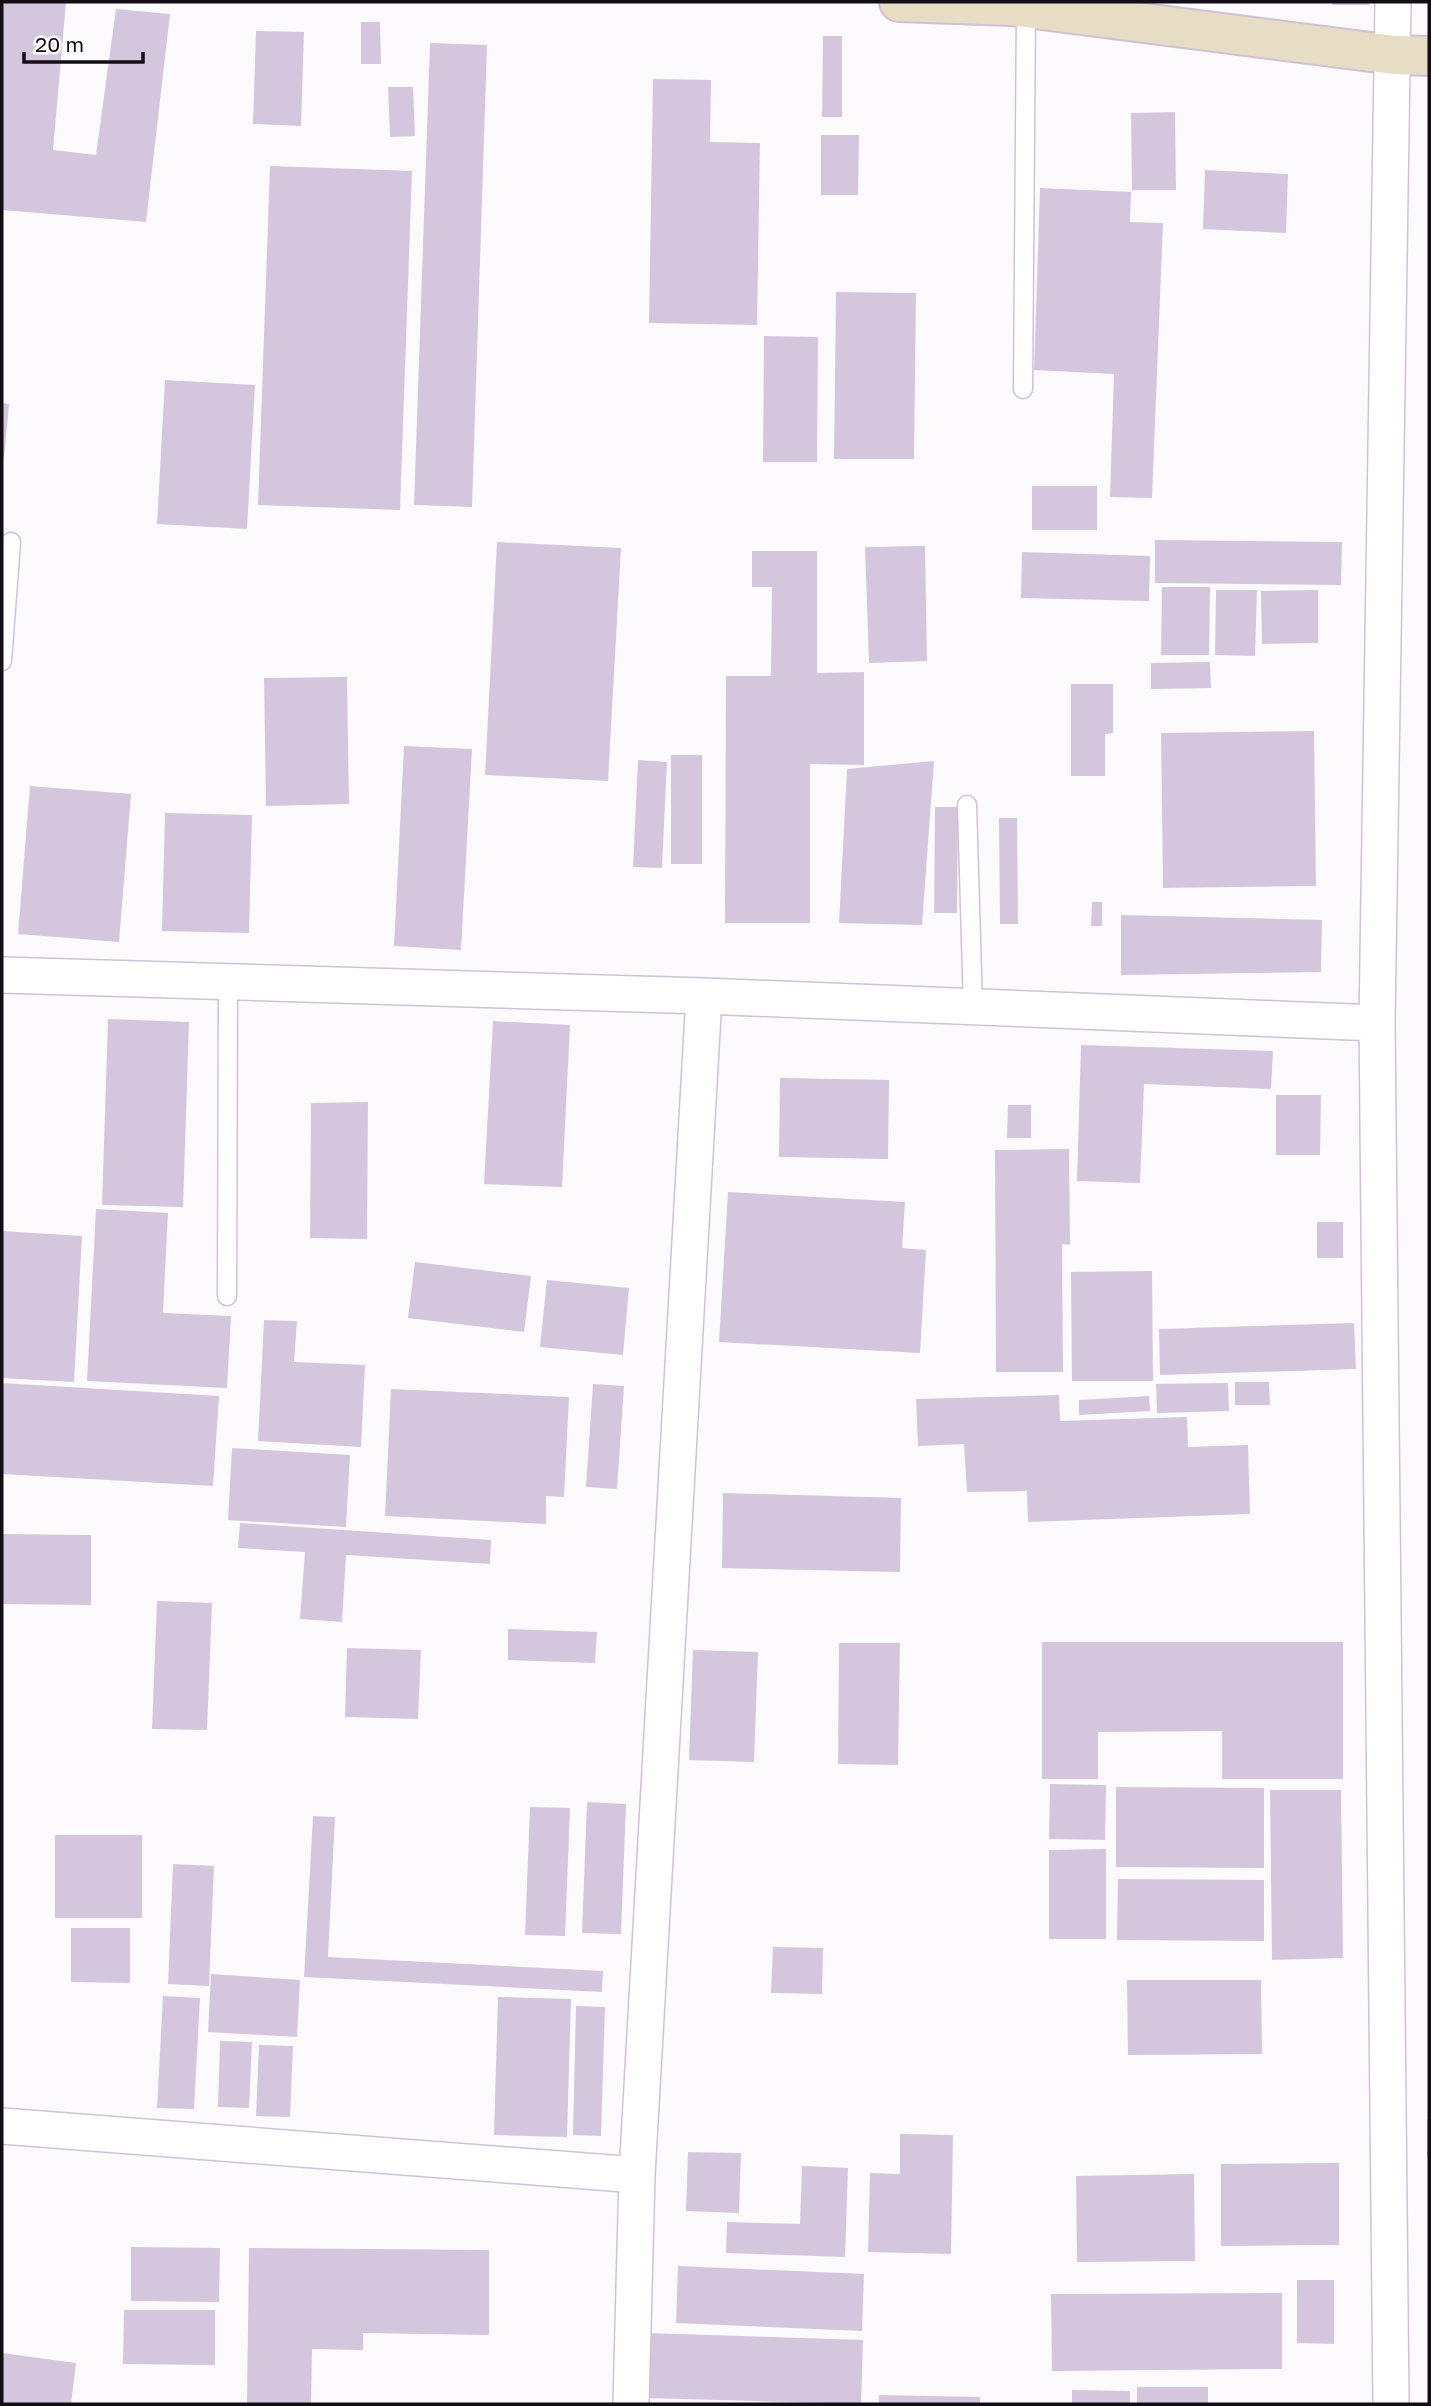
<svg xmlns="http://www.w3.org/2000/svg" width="1431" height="2406" viewBox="0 0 1431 2406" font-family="'Golos Text',sans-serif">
<rect width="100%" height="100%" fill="#fdfafe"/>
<!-- building -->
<path fill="#d4c6dc" d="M2,2H66L53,150L96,155L116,9L170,14L146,222L2,210Z
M1332,2H1369V5H1332Z
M361,22H380L381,64H361Z
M256,31L304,32L301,126L253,124Z
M823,36H842V117H822Z
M430,43L487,45L472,507L414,505Z
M653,79L711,80L710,142L760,143L757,325L649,323Z
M388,87H413L415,136L390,137Z
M1175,112L1176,190H1132L1131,113Z
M821,135H859L858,195H821Z
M270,166L412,171L400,510L258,505Z
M1205,170L1288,174L1286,233L1203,229Z
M1040,188L1131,192L1130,222L1163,223L1152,498L1110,497L1114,374L1034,370Z
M836,292L916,293L914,459H834Z
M764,336L818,337L817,462H763Z
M165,380L255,385L247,529L157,524Z
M2,403L9,404L4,458H2Z
M1032,486H1097V530H1032Z
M1155,540L1342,542L1341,585L1155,583Z
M497,542L621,548L608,781L485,775Z
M925,546L927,661L869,663L865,547Z
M752,551H817V673L864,672V765L810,764V923H725L726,676H771L772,587H752Z
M1022,552L1150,556L1149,601L1021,598Z
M1162,587H1210L1209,655H1161Z
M1216,590H1257L1255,656L1215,655Z
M1318,590V643L1262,644L1261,591Z
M1210,662L1211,688L1151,689V663Z
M347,677L349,804L266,806L264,678Z
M1071,684H1113V733L1105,734V776H1071Z
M1314,731L1316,886L1163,888L1161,733Z
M404,746L472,749L461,950L394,946Z
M671,755H702V864H671Z
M638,760L667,762L662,868L633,867Z
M934,761L922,925L839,923L847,769Z
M30,786L131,794L119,942L18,934Z
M935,807H958L957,913H934Z
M165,813L252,815L249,933L162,931Z
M999,818H1017L1018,924H1000Z
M1092,902H1102V926H1091Z
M1121,915L1322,920L1321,972L1121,975Z
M108,1019L189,1022L183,1207L102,1205Z
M493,1021L570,1025L562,1187L484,1184Z
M1081,1045L1273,1051L1271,1089L1144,1084L1140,1183L1077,1181Z
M780,1078L889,1080L888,1159L779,1157Z
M1276,1095H1321L1320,1155H1276Z
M368,1102L367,1239L310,1238L311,1103Z
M1008,1105H1031V1138H1007Z
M1069,1149L1070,1245L1062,1244L1063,1372H996L995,1150Z
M728,1192L905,1202L902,1248L926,1250L920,1353L719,1342Z
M96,1209L168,1213L163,1313L231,1316L227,1388L87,1381Z
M1317,1222H1343V1258H1317Z
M2,1231L82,1236L74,1382L2,1378Z
M415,1262L531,1276L524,1332L408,1318Z
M1152,1271L1153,1381H1072L1071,1272Z
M547,1280L629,1288L623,1355L540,1347Z
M264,1320L297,1321L294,1362L365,1365L361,1447L258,1441Z
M1354,1323L1356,1369L1160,1375L1159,1329Z
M1235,1382H1269L1270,1405H1235Z
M2,1383L219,1396L213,1486L2,1474Z
M1228,1383L1229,1411L1157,1413L1156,1384Z
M593,1384L624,1386L617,1489L586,1487Z
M391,1389L569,1397L564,1497L546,1496V1524L385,1516Z
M1059,1395L1060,1421L1187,1417L1188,1447L1248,1445L1250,1514L1028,1522L1027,1491L967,1492L964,1444L918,1446L916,1399Z
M1149,1396L1150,1411L1079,1415V1400Z
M232,1448L350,1455L346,1527L228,1520Z
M723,1493L901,1498L900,1572L722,1568Z
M240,1523L491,1540L490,1564L346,1555L342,1622L300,1619L305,1552L238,1548Z
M2,1534L91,1535V1605L2,1604Z
M157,1601L212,1603L207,1730L152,1729Z
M508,1629L597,1632L595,1663L508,1660Z
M1042,1642H1343V1779H1222V1731L1098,1732V1779H1042Z
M839,1643H900L898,1765L838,1764Z
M347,1648L421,1650L418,1719L345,1717Z
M693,1650L758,1652L754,1762L689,1760Z
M1050,1784L1106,1785L1105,1840L1049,1839Z
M1116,1787L1264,1788V1868L1116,1867Z
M1270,1790H1341L1343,1958L1272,1960Z
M587,1802L626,1804L621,1934L582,1933Z
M530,1807L570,1808L565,1936L525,1935Z
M313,1816L335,1817L328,1957L603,1971L602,1992L304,1977Z
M55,1835H142V1918H55Z
M1106,1849V1939H1049V1850Z
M173,1864L214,1866L209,1986L168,1984Z
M1118,1879L1264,1880V1941L1117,1940Z
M71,1928H130V1983L71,1982Z
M773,1947L823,1948L822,1994L771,1993Z
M211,1974L300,1980L297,2037L208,2032Z
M1127,1980H1261L1262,2054L1128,2055Z
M163,1996L200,1998L194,2109L157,2108Z
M498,1997L571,1999L567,2137L494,2135Z
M576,2006L605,2007L601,2136L573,2135Z
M220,2041L252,2042L249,2108L218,2107Z
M259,2045L293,2046L290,2117L256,2116Z
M1427,2119H1429V2158H1427Z
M900,2134L953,2135L951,2254L868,2252L870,2173L900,2174Z
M688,2152L741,2153L739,2213L686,2211Z
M1339,2163V2245L1221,2246V2164Z
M802,2166L848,2168L845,2257L726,2253L727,2222L800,2224Z
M1194,2174L1195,2261L1077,2262L1076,2176Z
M131,2247L220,2248L219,2302L131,2301Z
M249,2248L489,2250V2335L363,2333V2350L312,2349L311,2404H247Z
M678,2266L864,2274L862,2331L676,2323Z
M1297,2280H1334V2344L1297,2343Z
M1282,2293V2369L1052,2371L1051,2294Z
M124,2310H215V2365L123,2364Z
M647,2333L863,2340L861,2404L644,2398Z
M2,2353L76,2363L71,2404H2Z
M1137,2387H1208V2404H1137Z
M1072,2390L1130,2391V2404H1072Z
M879,2395L980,2397V2404H879Z"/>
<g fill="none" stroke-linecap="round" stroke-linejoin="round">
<!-- lane casing -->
<g stroke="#d0c1d7" stroke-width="21">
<path id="lane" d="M1023,389L1026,8
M2,661L11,542
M967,805L973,1007
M227,1296L228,981"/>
</g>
<!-- street casing -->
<g stroke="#d0c1d7" stroke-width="38">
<path id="street" d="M2,975L704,996L1377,1023
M2,2126L637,2175
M631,2404L637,2175L704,996
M1391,2404L1377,1023L1393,2"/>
</g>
<!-- secondary casing -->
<g stroke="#d0c1d7" stroke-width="42">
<path id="secondary" d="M899,2L1011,6L1394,55L1429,56"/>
</g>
<!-- lane -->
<use href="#lane" stroke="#fff" stroke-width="18"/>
<!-- street -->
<use href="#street" stroke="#fff" stroke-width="35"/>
<!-- secondary -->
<use href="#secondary" stroke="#e7dcc4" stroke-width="38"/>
</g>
<!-- border -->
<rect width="1431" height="2406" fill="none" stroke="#130e16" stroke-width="7"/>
<!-- scale -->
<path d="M24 52v10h119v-10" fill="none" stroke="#130e16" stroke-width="3.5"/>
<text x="35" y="52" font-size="21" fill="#130e16" stroke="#fdfafe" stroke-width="5" paint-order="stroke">20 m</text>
</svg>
